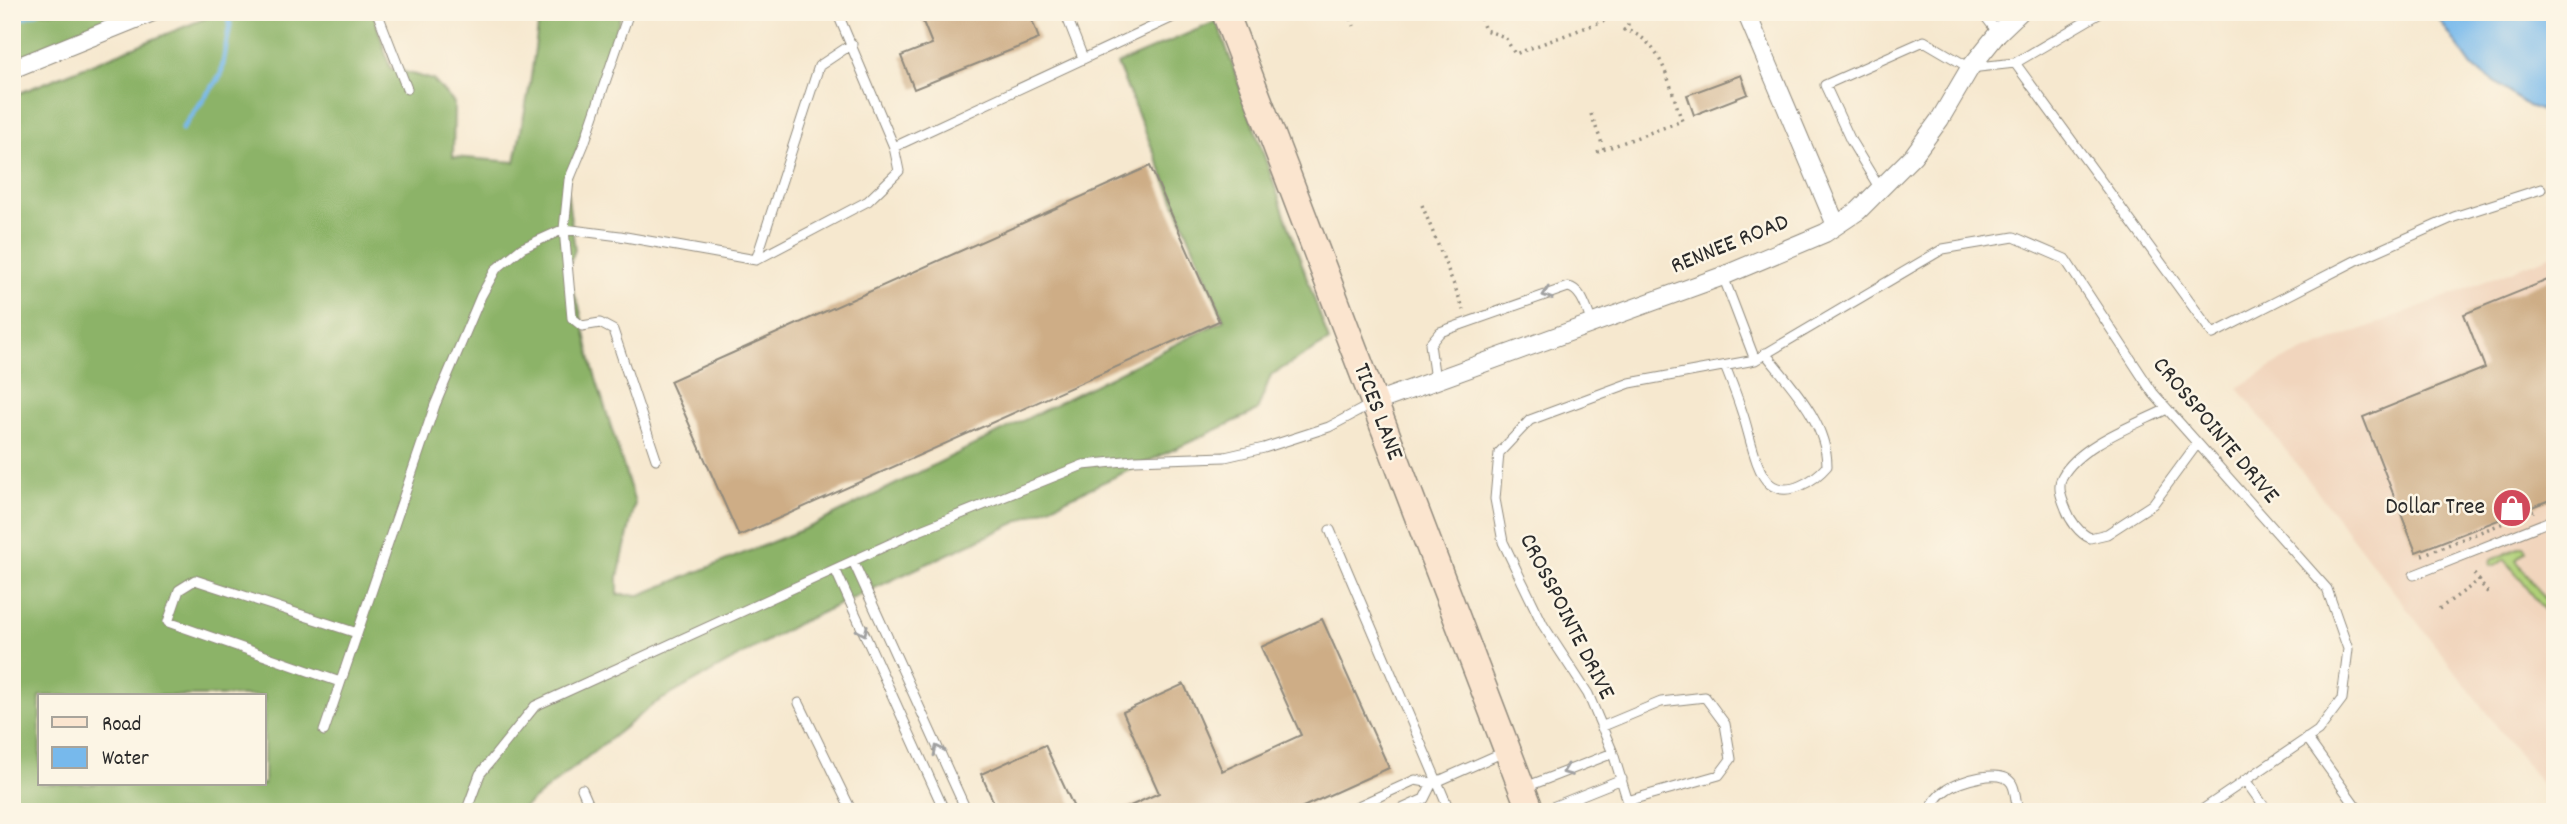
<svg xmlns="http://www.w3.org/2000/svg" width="2567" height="824" viewBox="0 0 2567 824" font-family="Dekko,sans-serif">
<rect width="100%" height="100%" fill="#fcf5e5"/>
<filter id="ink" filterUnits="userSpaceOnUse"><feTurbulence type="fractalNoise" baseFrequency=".0143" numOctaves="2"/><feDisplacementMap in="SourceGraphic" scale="14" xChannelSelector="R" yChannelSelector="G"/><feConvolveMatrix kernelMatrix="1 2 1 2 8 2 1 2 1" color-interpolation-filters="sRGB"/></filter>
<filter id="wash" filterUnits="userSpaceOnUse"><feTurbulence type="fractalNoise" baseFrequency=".00686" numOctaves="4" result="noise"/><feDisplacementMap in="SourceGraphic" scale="28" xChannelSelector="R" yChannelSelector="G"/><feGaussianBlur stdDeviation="1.57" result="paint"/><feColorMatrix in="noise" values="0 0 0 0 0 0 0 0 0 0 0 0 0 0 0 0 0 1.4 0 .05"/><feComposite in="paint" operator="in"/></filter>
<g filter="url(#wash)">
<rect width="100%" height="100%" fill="#f6e8cf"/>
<!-- built -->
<path fill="#f1d5bd" d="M2555,254V802L2238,388L2283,360Z"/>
<!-- green -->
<path fill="#b0d178" stroke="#6e7e52" stroke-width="2" d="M2521,547H2524L2526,551L2516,560L2555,612V624L2505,559L2495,566L2490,565L2491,560Z"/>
<!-- forest -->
<path fill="#8cb368" stroke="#5c6f4a" stroke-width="2" fill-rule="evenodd" d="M12,12H153L12,69Z
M221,12H373L390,68L433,80L454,103L453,157L515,162L530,84L540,12H622L566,184L575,250L566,273L579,306L593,369L635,503L618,577V595H640L814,525L1224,320L1117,64L1217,21L1329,341L1271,375L1257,411L799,623L654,704L518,812H12V96ZM40,696H264V784H40Z"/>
<!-- water -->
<path fill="#77b9ec" stroke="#51728c" stroke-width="2" d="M2434,12H2555V115L2528,106L2472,66Z"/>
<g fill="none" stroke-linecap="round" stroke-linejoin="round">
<!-- stream -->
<path stroke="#77b9ec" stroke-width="5" d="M12,22L38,12
M182,129L221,75L230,24L225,12"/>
</g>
<g id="blocks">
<!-- building -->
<path fill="#cead86" d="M919,12H1029L1039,39L914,89L901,56L932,44Z
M1741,75L1748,94L1694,115L1687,95Z
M1150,166L1219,321L739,536L670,381Z
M2555,277V498L2416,552L2363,417L2485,368L2464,314Z
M1322,619L1389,768L1292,812H1117L1159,793L1123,712L1184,684L1222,771L1301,735L1261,647Z
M1045,745L1076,812H998L981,774Z"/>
</g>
</g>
<g filter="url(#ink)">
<use href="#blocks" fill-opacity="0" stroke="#908a7d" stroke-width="2"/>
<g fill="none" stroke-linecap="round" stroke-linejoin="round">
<!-- lane casing -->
<g stroke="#908a7d" stroke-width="11">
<path id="lane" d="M377,12L407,89
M629,12L584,144L569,180L564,229L572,318L582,326L600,323L613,330L656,459
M837,12L894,147L1184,12
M1065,12L1083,58
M1982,12L1998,33
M2015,63L2213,334L2355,261L2454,217L2541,189
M1880,189L1851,141L1825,85L1924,41L1970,68L2015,63L2102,12
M756,260L819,66L852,44
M1723,276L1755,360
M1725,366C1731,381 1737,396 1742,412C1749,430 1755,472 1770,484C1788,498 1815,480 1827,466C1827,422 1791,386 1765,353
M1435,380L1430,344L1440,332L1568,287C1582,289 1587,311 1592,323
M2167,409C2135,425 2079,445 2062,477C2057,488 2062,499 2066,509C2070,520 2079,533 2090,538L2107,534L2153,504L2197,444
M1330,530L1450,812
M853,561L967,812
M835,569L945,812
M2414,575L2555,519
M340,682L168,622L179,590L195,580L357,633
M799,703L852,812
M1601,727L1661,702L1705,697L1725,724L1731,759L1719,775L1627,801
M324,731L435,405L481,296L496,269L522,248L564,229L620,236L756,260L868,201L899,171L894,147
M2307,738L2360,812
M2245,780L2268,812
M1434,783L1504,752
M1523,788L1613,753
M582,789L592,812
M466,812L480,774L535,706L916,532L1083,465L1135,460L1225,457L1264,448L1329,427L1372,404
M1345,812L1415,780L1432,783
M1395,812L1424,799L1432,783
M1540,812L1622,779
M1631,812L1613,753L1588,694L1543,625L1503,542L1495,499L1499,453L1530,420L1630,383L1755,360L1943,249L2014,237L2065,259L2153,393L2327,589L2348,649L2342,699L2318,731L2199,812
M1930,812C1932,803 1938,795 1946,790C1958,781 2003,767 2012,784C2016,791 2016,804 2018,812"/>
</g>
<!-- street casing -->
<g stroke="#908a7d" stroke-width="20">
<path id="street" d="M1746,12L1836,225
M12,69L153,12
M1373,403L1723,276L1825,233L1858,211L1913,156L1940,119L1970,68L1998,33L2020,12"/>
</g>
<!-- secondary casing -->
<g stroke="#908a7d" stroke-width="29">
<path id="secondary" d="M1225,12L1531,812"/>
</g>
<!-- path -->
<path stroke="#908a7d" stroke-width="3.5" stroke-dasharray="2 5" stroke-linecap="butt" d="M1349,12L1354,26
M1478,12L1485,30L1505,37L1515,54L1627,12
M1591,114L1604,149
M1597,152L1682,121C1670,89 1663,38 1624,30L1628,26V12
M1422,205L1464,310
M2550,550L2555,555
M2422,555L2534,511
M2550,566L2555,562
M2474,574L2488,593
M2439,609L2484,577"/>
<!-- lane -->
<use href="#lane" stroke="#fff" stroke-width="9"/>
<!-- street -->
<use href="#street" stroke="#fff" stroke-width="18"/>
<!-- secondary -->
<use href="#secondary" stroke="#fbe5cf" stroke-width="26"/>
</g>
<!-- one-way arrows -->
<defs><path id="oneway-chevron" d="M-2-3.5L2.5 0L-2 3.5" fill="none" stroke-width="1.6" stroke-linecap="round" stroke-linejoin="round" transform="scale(1.75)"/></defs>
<g stroke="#a0a0a0">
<use href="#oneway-chevron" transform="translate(1547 294) rotate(161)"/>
<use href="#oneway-chevron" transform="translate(863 631) rotate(66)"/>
<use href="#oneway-chevron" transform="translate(938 750) rotate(-115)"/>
<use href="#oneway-chevron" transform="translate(1567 771) rotate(159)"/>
</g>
</g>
<!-- icons -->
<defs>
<g id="shop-disc" transform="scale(2.0125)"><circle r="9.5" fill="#d1495b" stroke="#fcf5e5"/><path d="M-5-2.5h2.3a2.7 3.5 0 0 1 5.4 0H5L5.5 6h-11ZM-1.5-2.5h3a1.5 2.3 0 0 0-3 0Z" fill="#fff"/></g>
</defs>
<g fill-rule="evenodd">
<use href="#shop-disc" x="2512" y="508"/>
</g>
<g text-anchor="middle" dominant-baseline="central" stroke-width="5" stroke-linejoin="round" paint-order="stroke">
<!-- street labels -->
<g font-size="24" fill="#2b2b2b" stroke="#fcf5e5">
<text transform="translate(1730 245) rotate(-22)">RENNEE ROAD</text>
<text transform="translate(1377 412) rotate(69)">TICES LANE</text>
<text transform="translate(2215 431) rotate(50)">CROSSPOINTE DRIVE</text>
<text transform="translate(1566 617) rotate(63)">CROSSPOINTE DRIVE</text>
</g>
<!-- poi labels -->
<g font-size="24" fill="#2b2b2b" stroke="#fcf5e5" text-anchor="end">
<text x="2485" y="508">Dollar Tree</text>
</g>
</g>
<!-- margin -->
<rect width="2567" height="824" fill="none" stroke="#fcf5e5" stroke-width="42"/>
<!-- legend -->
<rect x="38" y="694" width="228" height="91" fill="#fcf5e5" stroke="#a8a49b" stroke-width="2"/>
<rect x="52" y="717" width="35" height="10" fill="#fbe5cf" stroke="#a8a49b" stroke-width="2"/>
<text x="102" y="730" font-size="21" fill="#2b2b2b">Road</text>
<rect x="52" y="747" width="35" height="21" fill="#77b9ec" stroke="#a8a49b" stroke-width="2"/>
<text x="102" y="764" font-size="21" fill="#2b2b2b">Water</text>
</svg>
